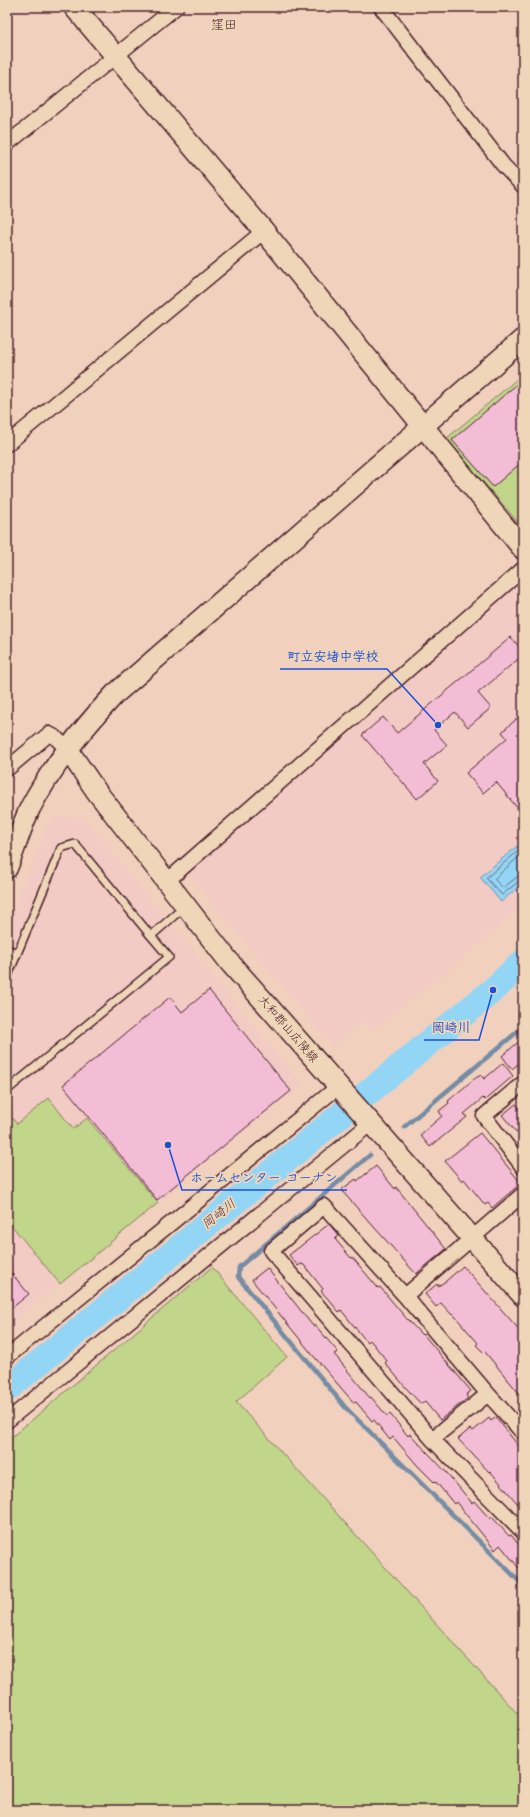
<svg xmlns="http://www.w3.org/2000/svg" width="530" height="1817" viewBox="0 0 530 1817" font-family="'Architects Daughter','Klee One',sans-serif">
<rect width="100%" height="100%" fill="#f1d1be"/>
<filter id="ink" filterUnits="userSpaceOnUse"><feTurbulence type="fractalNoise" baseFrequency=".025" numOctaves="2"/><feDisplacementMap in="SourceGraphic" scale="8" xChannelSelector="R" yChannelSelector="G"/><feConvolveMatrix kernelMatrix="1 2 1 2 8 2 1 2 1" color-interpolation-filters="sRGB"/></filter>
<g filter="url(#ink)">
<!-- built -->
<path fill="#f2cbc5" d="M523,578V904L448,971L372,1030L364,1021L333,1047L186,872Z
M55,816L84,818L302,1085L158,1203L87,1118L73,1129L17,1124L7,1112V926L50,820Z
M7,1220L60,1284L7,1326Z"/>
<!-- green -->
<path fill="#c1d58b" stroke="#867a5b" d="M523,374V528L446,439Z
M49,1098L73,1129L87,1118L158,1203L60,1284L7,1220V1112L17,1124Z
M212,1267L287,1357L236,1402L523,1720V1810H7V1441Z"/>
<!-- water -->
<path fill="#93d5f5" stroke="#768ca4" d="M521,843L523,845V883L501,902L480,877Z"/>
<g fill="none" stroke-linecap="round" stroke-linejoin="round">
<!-- shore -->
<path stroke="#67687c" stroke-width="1" d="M523,847L486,878L502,895L519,881H523
M523,853L494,879L503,888L517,877L523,875"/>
<!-- stream -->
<path stroke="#768ca4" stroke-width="4.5" d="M404,1127L523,1027
M370,1155L239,1267L238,1277L345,1407L523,1585"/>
<!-- river -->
<path stroke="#93d5f5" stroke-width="26" d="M7,1389L493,990L523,962"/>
</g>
<!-- building -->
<path fill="#f3bdd6" stroke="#4a1f2b" d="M523,379V461L493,487L452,440Z
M511,637L523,651V655L478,693L491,708L468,727L455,712L434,730L447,745L424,764L438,781L417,799L362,735L383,717L397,733Z
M523,713V815L496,782L483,793L466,773L507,738L502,732Z
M209,990L291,1091L157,1200L63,1085L170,997L182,1012Z
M523,1038V1060L512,1069L502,1056Z
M503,1063L513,1076L485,1100L483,1098L464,1114L467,1117L430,1147L420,1135L442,1116L439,1111L449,1103L448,1101L474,1079L481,1075L484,1079Z
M516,1104L523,1112V1140L502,1115Z
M480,1133L521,1183L492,1208L488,1203L485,1205L464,1179L462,1181L445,1161Z
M376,1166L395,1189L396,1187L446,1249L416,1274L341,1190L356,1179L357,1181Z
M329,1224L339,1236L335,1239L351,1258L352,1257L378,1288L380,1287L406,1318L422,1335L423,1334L471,1391L466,1395L468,1398L440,1420L425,1402L421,1404L407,1389L385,1363L387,1361L370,1340L367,1342L341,1310L339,1312L329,1300L321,1291L323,1289L304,1265L301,1264L298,1266L289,1255Z
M463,1266L523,1334V1398L485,1352L484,1353L476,1345L478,1343L453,1314L452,1315L441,1303L436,1307L425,1294L437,1284L438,1286L446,1281Z
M7,1268L29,1294L7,1312Z
M267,1268L313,1326L315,1325L338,1352L334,1354L370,1398L371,1397L387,1416L390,1414L408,1436L410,1434L447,1473L472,1503L474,1501L490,1519L492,1517L509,1536L511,1535L523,1550V1573L500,1545L495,1550L456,1502L454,1504L436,1482L435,1483L418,1466L393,1437L390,1440L374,1420L372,1421L356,1402L354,1403L311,1353L252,1280Z
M496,1417L523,1452V1510L490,1471L489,1472L458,1439L470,1429L473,1431L489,1418L491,1421Z"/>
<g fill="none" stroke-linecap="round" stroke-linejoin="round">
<!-- lane casing -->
<g stroke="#4a1f2b" stroke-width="10">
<path id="lane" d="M7,949L17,953
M7,978L61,848L75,844L151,936
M7,1082L11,1087L169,957L151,936L184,907"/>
</g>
<!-- street casing -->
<g stroke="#4a1f2b" stroke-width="17">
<path id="street" d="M381,7L503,165L523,186
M7,144L176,7
M7,444L264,231
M7,769L49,734L55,737L68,750
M166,882L523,569
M523,1083L484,1116L523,1167
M405,1296L523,1194
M7,1357L339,1086
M7,1421L371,1123
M523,1433L488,1394L405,1296L324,1206L271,1251L432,1439L523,1532
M432,1439L488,1394"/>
</g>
<!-- secondary casing -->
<g stroke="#4a1f2b" stroke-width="23">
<path id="secondary" d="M74,7L264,231L523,549
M68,750L97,792L231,964L523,1296
M7,868C15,849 21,827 30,808C52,766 83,728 115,694L523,339"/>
</g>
<!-- lane -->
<use href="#lane" stroke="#f0d6b8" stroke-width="7"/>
<!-- street -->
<use href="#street" stroke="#f0d6b8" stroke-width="14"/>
<!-- secondary -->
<use href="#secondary" stroke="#f0d6b8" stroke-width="20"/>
</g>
</g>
<g text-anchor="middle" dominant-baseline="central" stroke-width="3.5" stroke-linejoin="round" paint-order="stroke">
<!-- street labels -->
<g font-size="12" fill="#4a1f2b" stroke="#f0d6b8">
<text transform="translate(288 1029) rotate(49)">大和郡山広陵線</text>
</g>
<!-- neighbourhood labels -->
<g font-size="13" fill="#4a1f2b" stroke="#f0d6b8">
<text x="224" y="25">窪田</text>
</g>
<!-- water labels -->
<g font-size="13" font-style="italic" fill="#553a49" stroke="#f0d6b8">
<text transform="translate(219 1214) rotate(-39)">岡崎川</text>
</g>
</g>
<!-- callouts -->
<path fill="none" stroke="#1d4ed8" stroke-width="1.5" d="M438 725L387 669H280M493 990L479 1040H424M168 1145L182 1190H347"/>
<g fill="#1d4ed8" stroke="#f0d6b8" stroke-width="1.5">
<circle cx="438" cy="725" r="4"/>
<circle cx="493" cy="990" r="4"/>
<circle cx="168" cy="1145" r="4"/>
</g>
<g font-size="13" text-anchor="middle" font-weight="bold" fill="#1d4ed8" stroke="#f0d6b8" stroke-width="3.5" stroke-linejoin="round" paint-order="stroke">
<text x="333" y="661">町立安堵中学校</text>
<text x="451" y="1032">岡崎川</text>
<text x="264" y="1182">ホームセンター コーナン</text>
</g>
<!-- margin -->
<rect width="530" height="1817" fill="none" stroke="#f0d6b8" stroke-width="24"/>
<rect x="12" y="12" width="506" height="1793" fill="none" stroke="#4a1f2b" stroke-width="1.5" filter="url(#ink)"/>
</svg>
